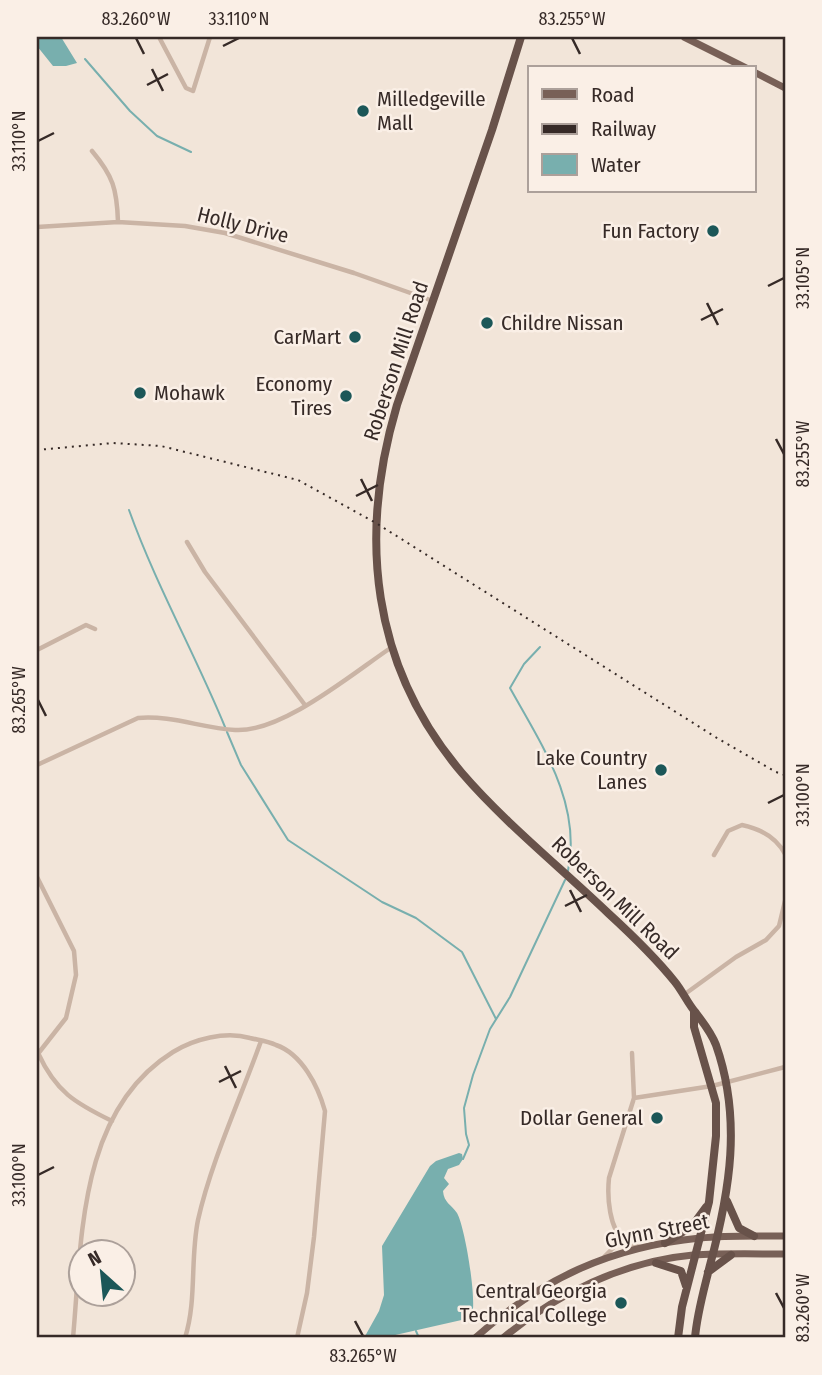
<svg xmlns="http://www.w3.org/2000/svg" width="822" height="1375" viewBox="0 0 822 1375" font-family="'Fira Sans Condensed',sans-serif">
<rect width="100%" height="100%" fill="#f2e5d9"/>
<!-- water -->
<path fill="#78afae" d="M37,37H61L77,63L66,66H53L37,46Z
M459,1153L462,1154L463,1159L459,1165L448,1169L444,1178L449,1184L443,1191C444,1203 451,1204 457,1213C465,1227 477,1300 472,1315L466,1319L382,1338H364L379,1311L384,1295L382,1246L430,1166L436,1161Z"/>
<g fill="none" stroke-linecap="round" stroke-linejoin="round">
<!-- stream -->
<path stroke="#78afae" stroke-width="2" d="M85,59L130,111L157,136L191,152
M129,510C156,585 195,654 225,727
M540,647L524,664L510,688C541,744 582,803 568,871
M227,732L241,765L288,840L382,902L416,918L462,952L496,1019
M463,1159L469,1145L466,1134L464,1108L473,1075L490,1029L510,997L565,880
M416,1331L419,1338"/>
<!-- minor -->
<path stroke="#cab4a5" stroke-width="4.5" d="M159,37L186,88L193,91L210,37
M92,151C113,176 117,189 118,222
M37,227L118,222L185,226L225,233L354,273L433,301
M187,542L205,572L305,705
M37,650L86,625L95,629
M37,765L138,718C171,715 202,728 235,730C282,733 353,673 392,647
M714,855L728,831L742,825C761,829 776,837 785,854
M37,877L74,951L76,975L66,1018L37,1055
M685,994L736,957L766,940L779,926L785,901
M38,1053C56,1092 75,1103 112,1121
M632,1053L634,1098L609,1178C607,1197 609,1229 625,1242C629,1245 636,1246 641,1247
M634,1098L712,1086L785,1067
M604,1257L616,1245L617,1232
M73,1338C82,1240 78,1111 173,1052C194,1039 225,1031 250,1038C258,1040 267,1041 276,1045C302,1054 318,1086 325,1111L314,1237L307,1293L297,1338
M185,1338C197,1300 190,1259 198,1220C211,1162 241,1097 261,1041"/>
<!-- primary -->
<path stroke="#786057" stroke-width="7" d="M684,37L746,68
M754,72L785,88
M475,1338C541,1279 610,1247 700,1238C728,1235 757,1236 785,1236
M503,1338C556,1294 624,1261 693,1255C724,1253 755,1254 785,1254"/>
<!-- trunk -->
<path stroke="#68524a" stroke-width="8" d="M521,37L492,130L397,405C358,536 371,666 462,773C504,822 561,868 608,913C632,935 655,957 675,982C683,992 688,1004 696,1013C704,1024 711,1032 716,1045C742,1119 730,1191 710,1265C704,1290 697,1313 695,1338
M727,1201L739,1228L754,1236
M665,1243L692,1226L706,1207
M656,1263L681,1271L686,1286
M708,1272L731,1255
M678,1338L682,1307L709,1202L716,1136V1103L694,1027V1012"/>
<!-- rail -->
<path stroke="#362a27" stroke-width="2" stroke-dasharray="2 5" stroke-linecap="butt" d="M37,450L113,443L161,446L298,480L376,523L717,738L776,772L785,775"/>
</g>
<!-- ticks -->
<path fill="none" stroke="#362a27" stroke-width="2.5" d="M136,38L144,54M572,38L580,54M223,46L239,38M152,69L163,91M147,85L168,74M38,141L54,133M768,286L784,278M707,303L718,325M701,320L723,309M776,439L784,454M361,479L372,501M356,496L378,485M38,700L46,716M768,803L784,795M570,890L581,912M565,906L587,895M225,1066L236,1088M219,1082L241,1071M38,1175L54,1167M776,1293L784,1308M355,1321L363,1336"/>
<!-- markers -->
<g fill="#1c5758" stroke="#faefe6" stroke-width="2.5">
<circle cx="363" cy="111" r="7"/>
<circle cx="713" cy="231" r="7"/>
<circle cx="487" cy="323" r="7"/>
<circle cx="355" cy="337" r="7"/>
<circle cx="140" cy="393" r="7"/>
<circle cx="346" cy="396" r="7"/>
<circle cx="661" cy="770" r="7"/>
<circle cx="657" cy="1118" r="7"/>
<circle cx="621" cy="1303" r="7"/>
</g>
<g text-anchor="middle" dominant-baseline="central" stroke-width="5" stroke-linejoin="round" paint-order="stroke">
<!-- poi labels -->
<g font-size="21" fill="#362a27" stroke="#faefe6" text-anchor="end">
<text x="377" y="99" text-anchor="start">Milledgeville<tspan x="377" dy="24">Mall</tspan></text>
<text x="699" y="231">Fun Factory</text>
<text x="501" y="323" text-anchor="start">Childre Nissan</text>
<text x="341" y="337">CarMart</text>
<text x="332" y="384">Economy<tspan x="332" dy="24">Tires</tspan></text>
<text x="154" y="393" text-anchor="start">Mohawk</text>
<text x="647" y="758">Lake Country<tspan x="647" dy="24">Lanes</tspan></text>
<text x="643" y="1118">Dollar General</text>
<text x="607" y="1291">Central Georgia<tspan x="607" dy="24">Technical College</tspan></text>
</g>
<!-- street labels -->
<g font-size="21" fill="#362a27" stroke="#faefe6">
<text transform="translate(243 225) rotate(14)">Holly Drive</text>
<text transform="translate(396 361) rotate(-72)">Roberson Mill Road</text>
<text transform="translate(615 898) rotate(44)">Roberson Mill Road</text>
<text transform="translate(657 1231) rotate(-11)">Glynn Street</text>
</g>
</g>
<!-- border -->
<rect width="822" height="1375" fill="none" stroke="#faefe6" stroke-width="77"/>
<!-- legend -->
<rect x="528" y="66" width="228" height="126" fill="#faefe6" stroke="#aca09a" stroke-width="2"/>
<rect x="542" y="89" width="35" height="10" fill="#786057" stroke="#aca09a" stroke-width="2"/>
<text x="591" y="102" font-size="21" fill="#362a27">Road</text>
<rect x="542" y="124" width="35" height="10" fill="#362a27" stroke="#aca09a" stroke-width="2"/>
<text x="591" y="136" font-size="21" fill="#362a27">Railway</text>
<rect x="542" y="154" width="35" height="21" fill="#78afae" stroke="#aca09a" stroke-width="2"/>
<text x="591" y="172" font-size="21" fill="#362a27">Water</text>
<!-- north arrow -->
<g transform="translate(102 1273) rotate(333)"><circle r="33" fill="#faefe6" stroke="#aca09a" stroke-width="2"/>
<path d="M0-5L12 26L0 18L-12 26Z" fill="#1c5758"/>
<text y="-10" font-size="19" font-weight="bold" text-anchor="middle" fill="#362a27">N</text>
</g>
<rect x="38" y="38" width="746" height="1298" fill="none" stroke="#362a27" stroke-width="2.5"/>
<g font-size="18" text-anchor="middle" fill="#362a27">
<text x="136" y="25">83.260°W</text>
<text x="239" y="25">33.110°N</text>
<text x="572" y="25">83.255°W</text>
<text transform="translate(19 141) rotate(-90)" y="6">33.110°N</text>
<text transform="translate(803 278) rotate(-90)" y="6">33.105°N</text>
<text transform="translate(803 454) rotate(-90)" y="6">83.255°W</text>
<text transform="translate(19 700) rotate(-90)" y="6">83.265°W</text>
<text transform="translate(803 795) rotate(-90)" y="6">33.100°N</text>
<text transform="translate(19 1175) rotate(-90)" y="6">33.100°N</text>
<text transform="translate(803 1308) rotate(-90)" y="6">83.260°W</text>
<text x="363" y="1362">83.265°W</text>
</g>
</svg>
